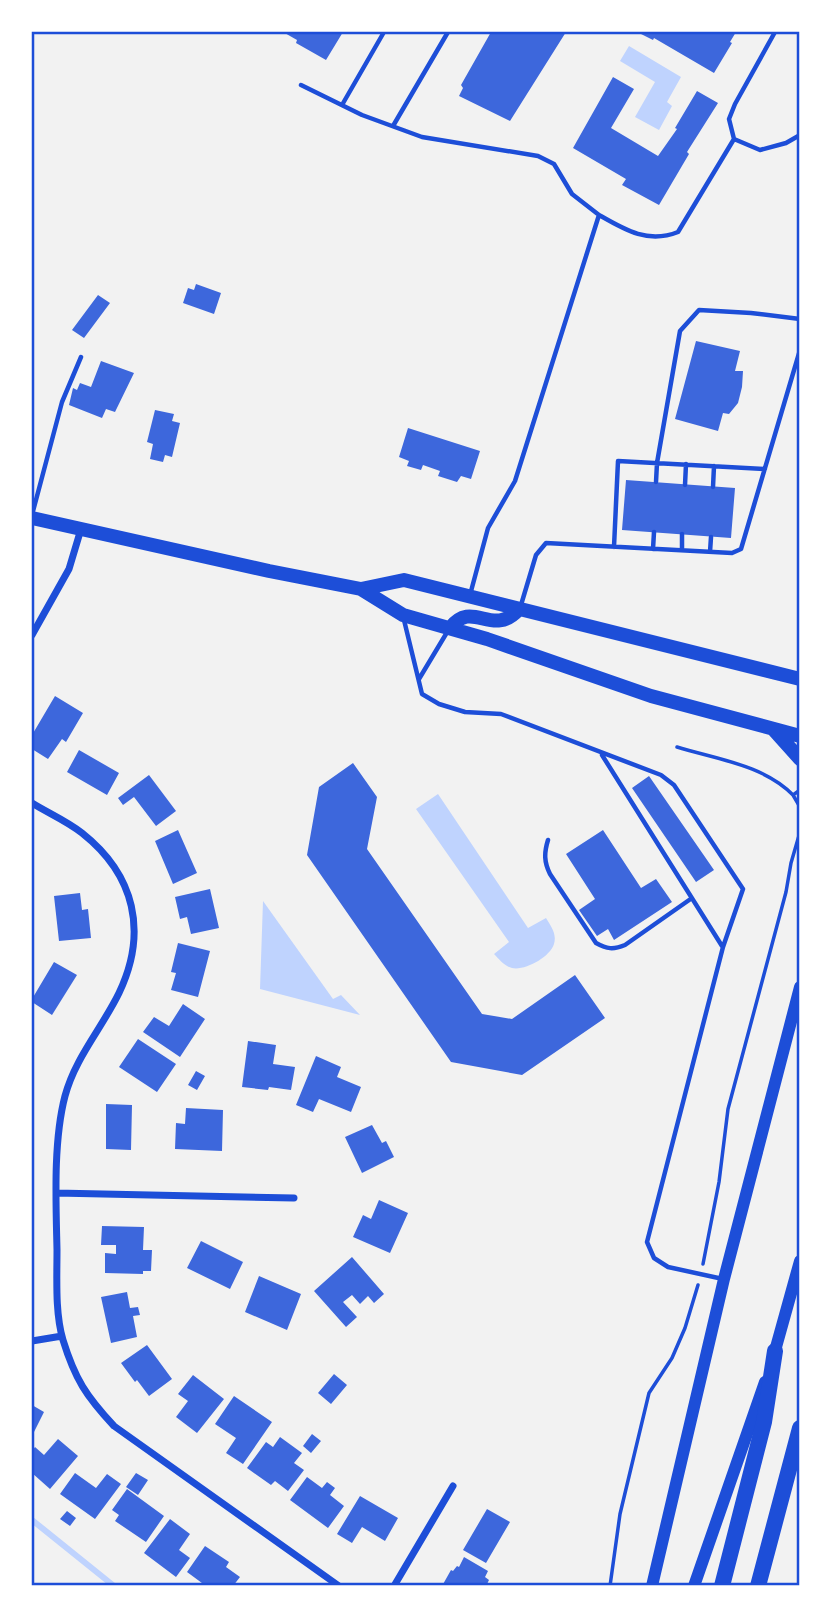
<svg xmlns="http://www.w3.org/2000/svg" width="831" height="1617" viewBox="0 0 831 1617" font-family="'IBM Plex Serif',serif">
<rect width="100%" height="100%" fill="#f2f2f2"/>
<!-- water -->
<path fill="#bfd3fe" d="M629,46L681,77L667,102L672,106L659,130L635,117L655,82L620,61Z
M438,794L528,928L546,918C551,926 557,934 554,944C550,957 525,971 512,968C504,966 499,959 494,954L509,942L416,809Z
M263,901L333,999L341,995L360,1015L260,989Z"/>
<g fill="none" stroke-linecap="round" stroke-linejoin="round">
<!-- stream -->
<path stroke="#bfd3fe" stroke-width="6" d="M32,1520L114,1586"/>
</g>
<!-- building -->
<path fill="#3d67dc" d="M283,32H343L326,60L296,43L297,40Z
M491,32H566L510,121L459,96L463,88L461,85Z
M637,32H736L730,42L732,43L714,73L654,38L653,40Z
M613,77L634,89L611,128L658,156L677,129L675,128L697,91L718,103L687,152L689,154L659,205L622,185L626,179L573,148Z
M196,284L221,293L214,314L183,303L188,288L194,290Z
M98,295L110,303L84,338L72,330Z
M696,341L740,351L735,371H743L742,387L738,403L729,414L723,413L718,431L675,419Z
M101,361L134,373L115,412L106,409L102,418L69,405L73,388L77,390L80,383L91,387Z
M155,410L174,414L172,421L180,423L172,457L165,455L163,462L150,459L153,444L147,442Z
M408,428L480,451L471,479L461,476L457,482L438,476L440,471L423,465L421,470L407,466L409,461L399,457Z
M626,480L735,488L731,538L622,530Z
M55,696L83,713L66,742L62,739L48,759L32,749V735Z
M79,750L119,773L107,795L67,772Z
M353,763L377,797L367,849L482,1014L512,1019L575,975L605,1018L522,1075L451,1062L307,855L319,787Z
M149,775L176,811L156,826L134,797L123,805L118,798Z
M649,776L714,870L696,882L632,788Z
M178,830L197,873L173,884L155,841Z
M603,830L641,888L656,879L672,902L614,940L608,929L597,936L579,910L595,899L566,854Z
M210,889L219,928L191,934L187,917L180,919L175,897Z
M80,893L82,910L88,909L91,938L59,941L54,896Z
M178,943L210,951L198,997L171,990L176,973L171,972Z
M54,962L77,975L52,1015L32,1002V999Z
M183,1004L205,1019L180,1057L143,1032L154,1017L169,1026Z
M138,1039L176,1064L157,1092L119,1067Z
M248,1041L276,1045L273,1064L295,1067L291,1090L269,1087L268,1090L242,1087Z
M316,1056L341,1067L337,1077L361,1087L351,1112L319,1099L313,1112L296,1105Z
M196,1071L205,1076L197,1090L188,1085Z
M106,1104L132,1105L131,1150L106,1149Z
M186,1108L223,1110L222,1151L175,1149L176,1123L185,1124Z
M372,1125L382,1143L386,1141L394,1157L362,1173L345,1137Z
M379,1200L408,1213L390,1253L353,1237L363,1215L371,1219Z
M102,1226L144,1227L143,1250H152L151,1271H143V1274L105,1273V1253L116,1254V1245H101Z
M201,1241L243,1262L230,1289L187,1268Z
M352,1257L384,1294L374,1303L368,1296L360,1304L352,1295L343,1302L357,1317L346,1327L314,1291Z
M259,1276L301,1294L287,1330L245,1312Z
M127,1292L130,1308L138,1307L140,1315L133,1316L137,1337L111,1343L101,1297Z
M147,1345L172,1379L149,1396L137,1380L135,1382L121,1363Z
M334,1374L347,1385L331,1404L318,1393Z
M193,1375L224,1399L197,1433L176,1417L188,1401L178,1394Z
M234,1396L272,1422L243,1464L226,1453L236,1438L215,1424Z
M32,1405L44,1412L32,1436Z
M312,1434L321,1441L311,1453L303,1446Z
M280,1437L302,1453L294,1463L304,1470L288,1491L275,1481L271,1485L247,1468L266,1442L273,1447Z
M58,1439L78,1456L50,1489L32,1473V1451L35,1447L44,1455Z
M75,1473L96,1488L107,1474L121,1484L95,1519L60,1494Z
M136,1473L148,1480L138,1495L126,1487Z
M307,1477L322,1488L327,1482L335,1488L330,1495L344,1506L328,1528L290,1500Z
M127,1489L164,1516L146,1542L115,1521L119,1515L112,1510Z
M360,1496L398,1518L385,1541L362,1527L352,1543L337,1534Z
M487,1509L510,1522L486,1563L463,1550Z
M67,1511L76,1518L70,1526L60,1519Z
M170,1519L190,1534L179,1550L190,1558L176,1577L144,1553Z
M205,1546L229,1562L226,1567L240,1577L233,1586H206L187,1572Z
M464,1557L488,1571L485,1577L489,1580L486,1586H442L451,1570L453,1571L457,1566L459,1567Z"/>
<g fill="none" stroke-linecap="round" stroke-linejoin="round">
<!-- path -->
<path stroke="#1d4ed8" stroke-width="3.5" d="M677,747C716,759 764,765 793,795
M800,790L793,795L800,807
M703,1264L719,1182L728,1109L786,892L791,863L800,832
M610,1586L620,1514L649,1393L672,1358L685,1328L698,1285"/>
<!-- service -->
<path stroke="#1d4ed8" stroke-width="4.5" d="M301,85L362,115L422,137L538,156L554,164L572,194L599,215
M342,105L384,32
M393,126L448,32
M734,139L729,119L735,104L775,32
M656,482L657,463L680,331L699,310L751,313L800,319
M685,485L686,464
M713,487L714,466
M32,515L62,402L81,357
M614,547L618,461L765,469
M653,549L654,532
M682,550V534
M710,552L711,537
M470,595L488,528L515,481L599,215C625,230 648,244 678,232L734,139L760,150L786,143L800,135
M521,605L536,555L546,543L732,553L741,549L800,350
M404,620L422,694L439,704L465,712L501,714L661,775L674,785L743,889L723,947L647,1242L654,1258L668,1267L723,1279
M419,679L449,629
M602,755L722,946
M548,840C544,853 544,862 550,874L596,943C607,949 613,950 625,945L692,898"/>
<!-- minor -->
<path stroke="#1d4ed8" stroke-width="7" d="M32,635L69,569L81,529
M32,803C48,813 67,821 82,833C135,875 148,932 119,993C102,1028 75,1058 65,1096C53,1142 56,1203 57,1250C57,1279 55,1313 63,1340C75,1379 86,1396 114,1426L339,1586
M56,1193L294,1198
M32,1341L62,1336
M394,1586L453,1486"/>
<!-- secondary -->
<path stroke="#1d4ed8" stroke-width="12" d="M773,1358L800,1261
M652,1586L724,1279L800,987
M694,1586L765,1382"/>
<!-- primary -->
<path stroke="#1d4ed8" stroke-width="14" d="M32,518L269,571L361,589L403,615L487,639L651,696L800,736
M361,589L404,580L800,679
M450,628C473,598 492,639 519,609
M774,730L800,759"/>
<!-- motorway -->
<path stroke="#1d4ed8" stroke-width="16" d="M722,1586L764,1422L775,1351
M758,1586L800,1428"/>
</g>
<!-- border -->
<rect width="831" height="1617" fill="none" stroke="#ffffff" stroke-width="66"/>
<rect x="33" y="33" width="765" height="1551" fill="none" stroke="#1d4ed8" stroke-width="2.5"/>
</svg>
